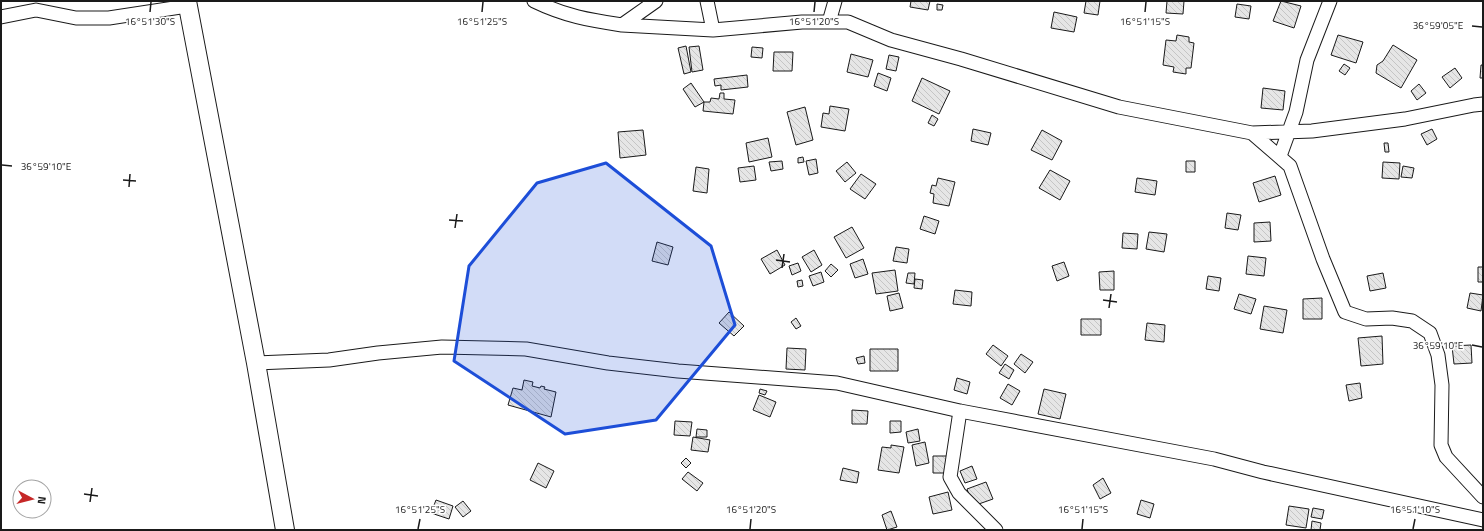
<svg xmlns="http://www.w3.org/2000/svg" width="1484" height="531" viewBox="0 0 1484 531" font-family="'Titillium Web',sans-serif">
<defs>
<pattern id="building-back-hatch" width="6" height="6" patternUnits="userSpaceOnUse"><rect width="6" height="6" fill="#e6e6e6"/><path d="M-1 5l2 2M0 0l6 6M5-1l2 2" fill="none" stroke="#c5c5c5"/></pattern>
</defs>
<rect width="100%" height="100%" fill="#fff"/>
<!-- building -->
<path fill="url(#building-back-hatch)" stroke="#1a1a1a" d="M911,1H930L928,10L910,7Z
M1086,1H1100L1098,15L1084,13Z
M1167,1H1184L1183,14L1166,13Z
M1281,1L1301,6L1294,28L1273,21Z
M937,4L943,5L942,10H937Z
M1237,4L1251,6L1249,19L1235,17Z
M1054,12L1077,17L1074,32L1051,28Z
M1177,35L1189,37V42L1194,43L1191,68H1186V74L1173,72L1174,67L1163,65L1166,40L1176,41Z
M1338,35L1363,42L1356,63L1331,55Z
M1393,45L1417,60L1401,88L1376,73L1377,65L1383,61Z
M686,46L691,72L684,74L678,48Z
M699,46L703,70L692,72L689,47Z
M752,47L763,48L762,58L751,57Z
M774,52H793L792,71H773Z
M851,54L873,60L868,77L847,72Z
M889,55L899,57L896,71L886,69Z
M1344,64L1350,68L1345,75L1339,71Z
M1481,65H1483V78H1480Z
M1455,68L1462,78L1450,88L1442,77Z
M878,73L891,78L887,91L874,86Z
M747,75L748,87L721,90V85L715,86L714,79Z
M922,78L950,91L939,114L912,101Z
M691,83L704,102L695,107L683,89Z
M1419,84L1426,93L1417,100L1411,91Z
M1263,88L1285,91L1283,110L1261,108Z
M720,93H724V99L735,100L733,114L703,111L704,102H710L711,98L719,99Z
M830,106L849,109L845,131L821,127L823,113L829,114Z
M805,107L813,140L796,145L787,112Z
M932,115L938,119L934,126L928,123Z
M973,129L991,133L988,145L971,141Z
M1432,129L1437,139L1427,145L1421,134Z
M643,130L646,155L620,158L618,132Z
M1042,130L1062,141L1052,160L1031,150Z
M768,138L772,157L749,162L746,143Z
M1384,143H1388L1389,152H1385Z
M803,157L804,162L798,163V158Z
M816,159L818,173L809,175L806,161Z
M782,161L783,169L771,171L769,162Z
M1186,161H1195V172H1186Z
M847,162L856,173L845,182L836,171Z
M1383,162L1400,163L1399,179L1382,178Z
M754,166L756,180L740,182L738,168Z
M1403,166L1414,168L1412,178L1401,177Z
M696,167L709,169L707,193L693,191Z
M1050,170L1070,181L1060,200L1039,188Z
M861,174L876,184L865,199L850,189Z
M1275,176L1281,195L1259,202L1253,183Z
M938,178L955,182L949,206L933,203L934,194L930,193L932,185L936,186Z
M1137,178L1157,181L1155,195L1135,192Z
M1227,213L1241,215L1238,230L1225,228Z
M924,216L939,221L935,234L920,229Z
M1270,222L1271,241L1254,242V223Z
M852,227L864,248L846,258L834,237Z
M1149,232L1167,234L1164,252L1146,249Z
M1123,233L1138,234L1137,249L1122,248Z
M657,242L673,247L668,265L652,261Z
M896,247L909,249L907,263L893,261Z
M777,250L785,265L770,274L761,259Z
M814,250L822,265L811,272L802,257Z
M1248,256L1266,258L1264,276L1246,274Z
M863,259L868,274L855,278L850,264Z
M1064,262L1069,276L1057,281L1052,266Z
M798,263L801,271L792,275L789,266Z
M831,264L838,270L831,277L825,271Z
M1478,267H1483V282H1478Z
M895,270L898,291L876,294L872,273Z
M1114,271V290H1100L1099,272Z
M821,272L824,282L813,286L809,276Z
M908,273H915L914,284L906,283Z
M1383,273L1386,288L1370,291L1367,276Z
M1208,276L1221,278L1219,291L1206,289Z
M915,279L923,280L922,289L914,288Z
M802,280L803,286L798,287L797,281Z
M955,290L972,292L971,306L953,304Z
M899,293L903,308L890,311L887,296Z
M1470,293L1483,295L1481,311L1467,308Z
M1239,294L1256,299L1251,314L1234,309Z
M1322,298V319H1303V299Z
M1264,306L1287,310L1283,333L1260,329Z
M729,312L744,326L734,336L719,323Z
M796,318L801,326L796,329L791,322Z
M1081,319H1101V335H1081Z
M1147,323L1165,325L1164,342L1145,340Z
M1382,336L1383,364L1361,366L1358,338Z
M993,345L1008,356L1001,366L986,354Z
M1471,345L1472,363L1454,364L1452,346Z
M787,348L806,349L805,370L786,369Z
M870,349H898V371H870Z
M1021,354L1033,362L1025,373L1014,364Z
M864,356L865,363L858,364L856,358Z
M1005,364L1014,370L1009,379L999,373Z
M957,378L970,382L967,394L954,390Z
M524,380L533,382L532,386L540,388L541,386L545,387L544,389L556,392L551,417L508,405L513,388L522,390Z
M1360,383L1362,398L1349,401L1346,385Z
M1008,384L1020,391L1012,405L1000,398Z
M760,389L767,391L765,395L759,393Z
M1044,389L1066,394L1060,419L1038,414Z
M759,395L776,402L770,417L753,410Z
M852,410L868,411L867,424H852Z
M675,421L692,422L690,436L674,435Z
M890,421H901V432L890,433Z
M697,429L707,430V437H696Z
M918,429L920,441L908,443L906,432Z
M693,437L710,440L708,452L691,450Z
M925,442L929,463L916,466L912,445Z
M891,445L904,447L899,473L878,470L882,447L891,448Z
M933,456H949L950,473H933Z
M686,458L691,463L686,468L681,463Z
M538,463L554,471L546,488L530,480Z
M972,466L977,479L965,483L960,471Z
M843,468L859,472L857,483L840,480Z
M688,472L703,483L697,491L682,479Z
M1103,478L1111,493L1100,499L1093,485Z
M986,482L993,499L973,506L967,489Z
M948,492L952,510L933,514L929,497Z
M436,500L453,506L449,519L431,513Z
M1141,500L1154,504L1150,518L1137,514Z
M463,501L471,511L463,517L455,507Z
M1289,506L1309,509L1306,528L1286,525Z
M1313,508L1324,510L1322,519L1311,517Z
M891,511L897,527L887,530L882,515Z
M1312,521L1321,523L1320,530H1311Z"/>
<g fill="none" stroke-linecap="round" stroke-linejoin="round">
<!-- street casing -->
<g stroke="#1a1a1a" stroke-width="15">
<path id="street" d="M534,1C565,16 589,20 622,25L656,1
M707,1L713,30
M1,17L36,10L76,18H109L187,6
M829,22L835,1
M622,25L713,30L802,22H848L891,40L961,59L1119,107L1252,133L1312,131L1405,119L1474,105L1483,104
M1252,133L1290,166L1323,259L1345,312L1366,319L1392,318L1412,321L1430,333L1438,355L1442,385L1441,445L1446,457L1483,497
M1280,156L1296,112L1307,60L1330,1
M256,363L329,360L378,353L442,347L526,349L608,363L678,371L837,383L960,411L1214,459L1263,472L1483,520
M960,411L950,477L959,493L996,530"/>
</g>
<!-- secondary casing -->
<g stroke="#1a1a1a" stroke-width="20">
<path id="secondary" d="M187,1L256,363L285,530"/>
</g>
<!-- street -->
<use href="#street" stroke="#fff" stroke-width="13"/>
<!-- secondary -->
<use href="#secondary" stroke="#fff" stroke-width="18"/>
</g>
<!-- marked area -->
<path fill="#1d4ed8" fill-opacity="0.2" stroke="#1d4ed8" stroke-width="3" stroke-linejoin="round" d="M606,163L711,246L735,325L656,420L565,434L454,361L469,266L537,183Z"/>
<!-- ticks -->
<path fill="none" stroke="#1a1a1a" stroke-width="1.5" d="M150,12L151,2M482,12L483,2M814,12L815,2M1145,12L1146,2M1472,26L1482,27M2,165L12,166M123,180L136,181M129,187L130,174M449,220L463,221M455,228L457,214M776,260L790,262M782,268L784,254M1103,300L1117,302M1109,308L1111,294M1472,345L1482,347M84,494L98,496M90,502L92,488M418,529L420,519M750,529L751,519M1082,529L1083,519M1413,529L1415,519"/>
<g font-size="10" text-anchor="middle" fill="#1a1a1a" stroke="#fff" stroke-width="3" stroke-linejoin="round" paint-order="stroke">
<text x="150" y="25">16°51'30"S</text>
<text x="482" y="25">16°51'25"S</text>
<text x="814" y="25">16°51'20"S</text>
<text x="1145" y="25">16°51'15"S</text>
<text x="1438" y="29">36°59'05"E</text>
<text x="46" y="170">36°59'10"E</text>
<text x="1438" y="349">36°59'10"E</text>
<text x="420" y="513">16°51'25"S</text>
<text x="751" y="513">16°51'20"S</text>
<text x="1083" y="513">16°51'15"S</text>
<text x="1415" y="513">16°51'10"S</text>
</g>
<!-- border -->
<rect width="1484" height="531" fill="none" stroke="#1a1a1a" stroke-width="4"/>
<!-- north arrow -->
<g transform="translate(32 499) rotate(97)"><circle r="19" fill="#ffffff" stroke="#a3a3a3"/>
<path d="M0-3L7 15L0 10L-7 15Z" fill="#c62828"/>
<text y="-6" font-size="11" font-weight="bold" text-anchor="middle" fill="#1a1a1a">N</text>
</g>
</svg>
